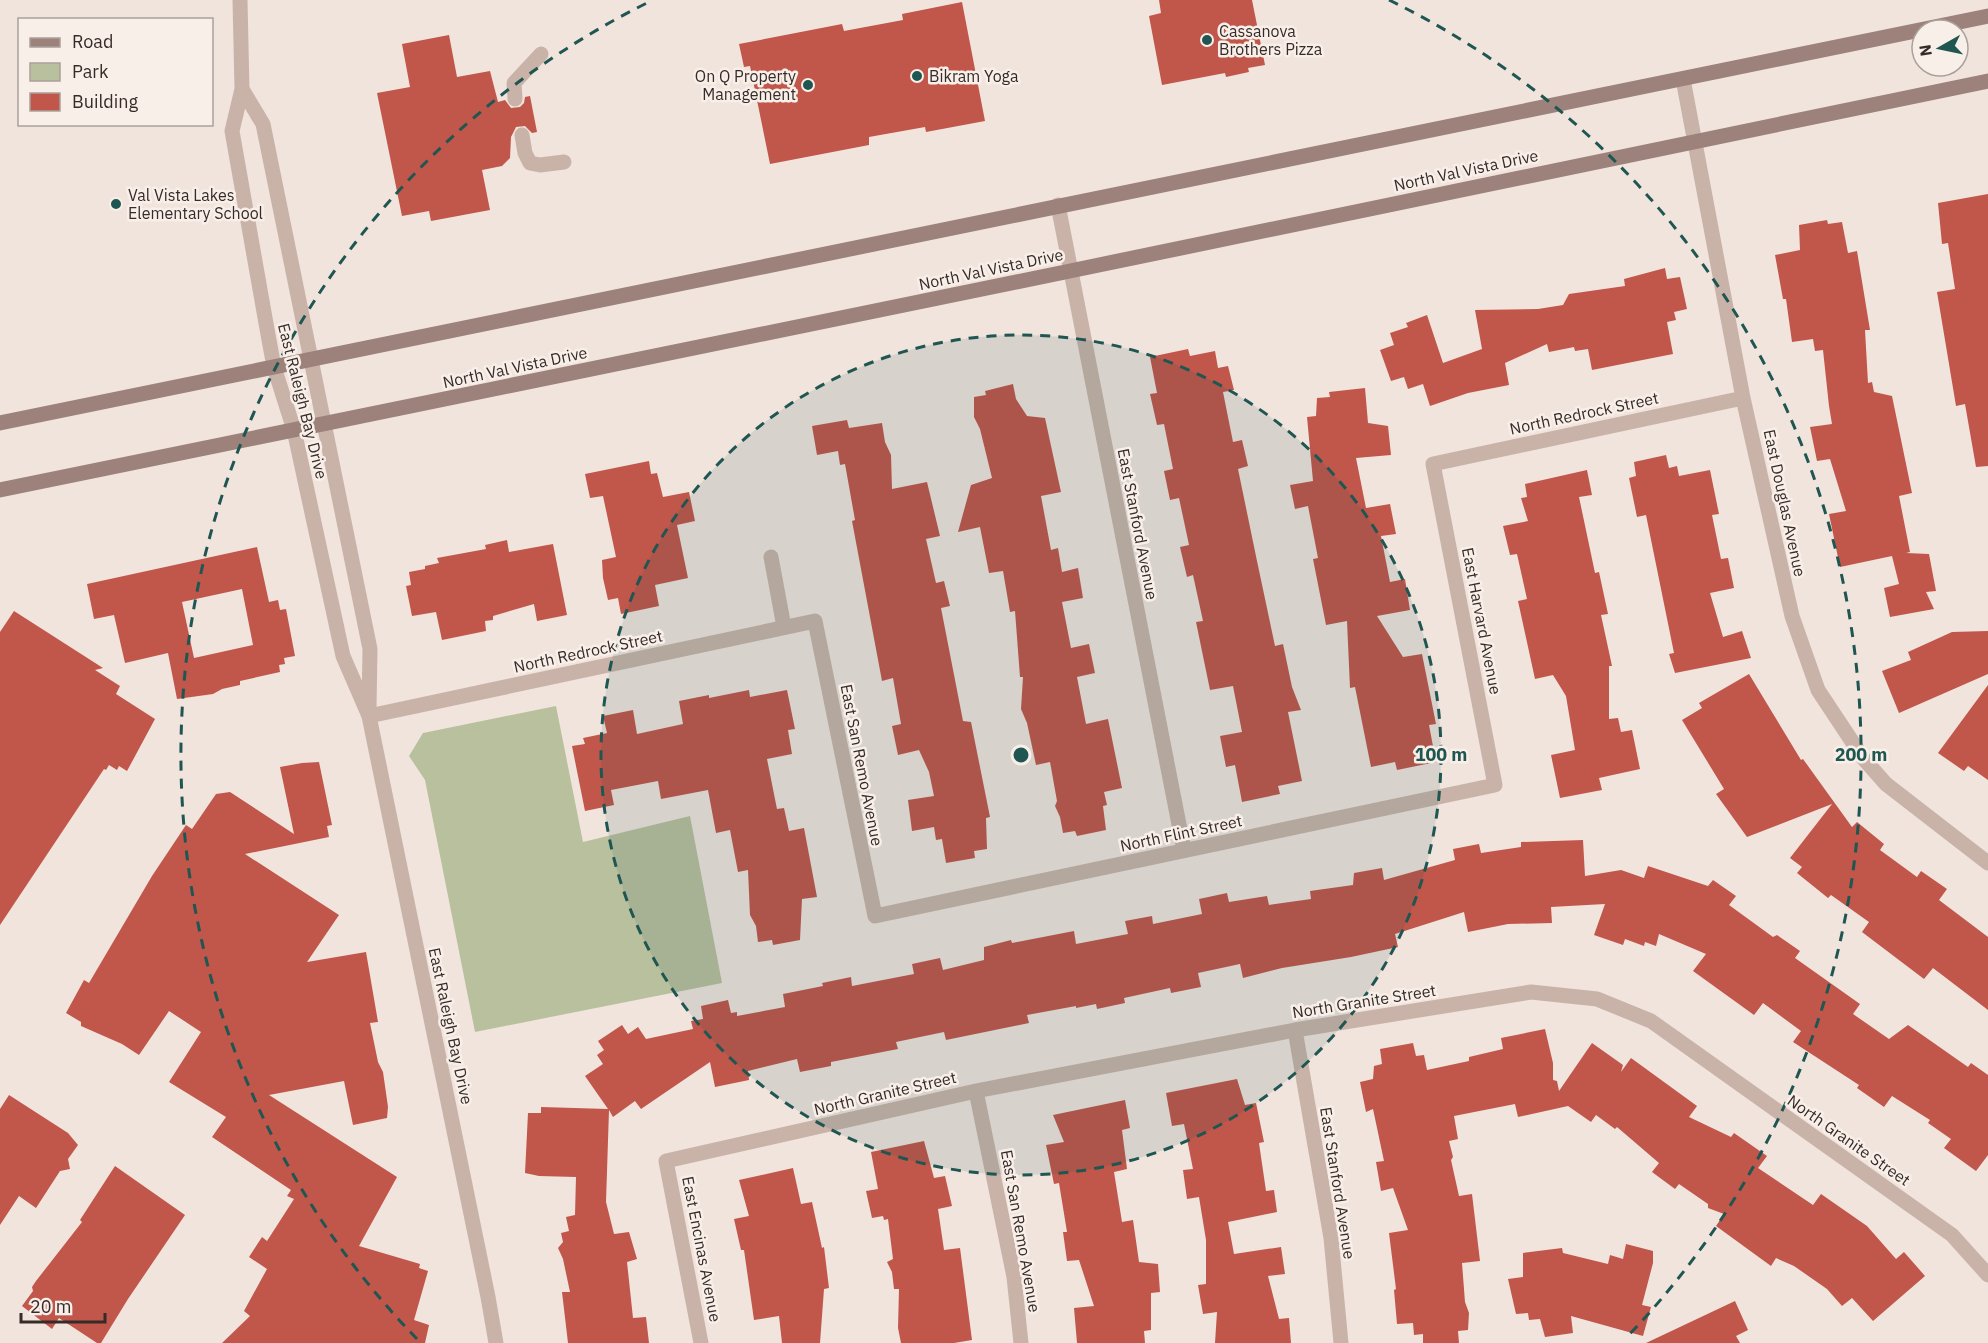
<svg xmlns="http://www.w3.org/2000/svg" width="1988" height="1343" viewBox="0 0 1988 1343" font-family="'IBM Plex Sans',sans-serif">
<rect width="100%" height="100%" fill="#f1e4dd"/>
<!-- green -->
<path fill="#b9c09d" d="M556,706L583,842L690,816L722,983L475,1032L425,780L409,756L423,733Z"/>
<!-- building -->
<path fill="#c1564b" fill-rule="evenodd" d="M1159,0H1252L1265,65L1248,68L1249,72L1226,77L1225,73L1162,85L1149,16L1161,13Z
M962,2L985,121L926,132L925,127L869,137V145L770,164L750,66L744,67L739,44L842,24L844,31L903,20L902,14Z
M449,35L457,77L490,71L498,102L505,100L511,108L520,107L524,103L525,97L530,96L537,132L532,133L525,126L516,127L511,137L510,158L502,166L482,170L490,210L431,221L429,211L402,216L377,93L410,87L402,44Z
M1988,194V466L1976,467L1965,404L1956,406L1937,292L1955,289L1948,243L1942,244L1938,203Z
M1827,220L1828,224L1842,222L1848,253L1857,251L1870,330H1865L1868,383L1872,382L1874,392L1892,396L1912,493L1899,496L1910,552L1906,553L1929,554L1936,591L1926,592L1934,609L1890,617L1884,588L1899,584L1892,556L1840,567L1829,514L1846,511L1830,459L1817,461L1810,427L1832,424L1829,406L1823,350L1815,351L1813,339L1792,342L1786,299H1783L1775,255L1800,250L1799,225Z
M1665,268L1667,279L1680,277L1687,309L1674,312L1676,320L1667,322L1673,354L1592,370L1588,349L1575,351L1574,347L1549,352L1547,344L1505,363L1509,385L1468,393L1430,406L1423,384L1408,389L1404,377L1391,381L1380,350L1394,345L1390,333L1408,327L1406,323L1427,315L1443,363L1482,349L1475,310L1538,309L1563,305L1569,294L1625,286L1624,279Z
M1188,349L1190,356L1215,351L1218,368L1228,366L1234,390L1223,392L1233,442L1242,440L1248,466L1238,469L1257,561L1275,646L1283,644L1292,687L1301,710L1288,712L1302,781L1278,786L1280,794L1242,802L1235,765L1226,767L1220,736L1242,732L1233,686L1210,690L1196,622L1203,621L1193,575L1187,577L1180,547L1189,545L1179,498L1170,500L1164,471L1173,469L1164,424L1157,425L1150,394L1157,393L1150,357Z
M1013,384L1016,399L1027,416L1045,418L1061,492L1041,496L1051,550L1058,548L1062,572L1078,568L1083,598L1062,602L1071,648L1089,644L1095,673L1077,677L1086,724L1108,719L1122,788L1104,792L1107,805L1103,806L1106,830L1077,836L1075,831L1063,833L1060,817L1055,806L1057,801L1050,762L1036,765L1027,723L1021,709L1023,677H1020L1015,611L1010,612L1003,571L989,573L980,527L958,532L971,485L992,478L980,429L974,417V397L986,395L985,391Z
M1365,388L1368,423L1388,426L1391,455L1356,458L1366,508L1390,504L1396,534L1381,536L1390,582L1405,579L1410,610L1377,616L1403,657L1422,654L1436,724L1429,725L1436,762L1397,770L1395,762L1371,767L1355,687L1350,688L1347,621L1326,625L1313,559L1318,558L1308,506L1295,509L1290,485L1313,481L1307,417L1316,416L1317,398L1330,397L1329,392Z
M847,420L849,428L882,423L885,442L891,455L892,489L927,482L940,536L926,539L936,583L944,581L950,606L941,608L963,721L971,722L990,817L986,818L987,849L974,851L975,858L946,863L942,839L936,840L934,827L912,831L908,800L934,796L929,772L919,750L898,755L892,726L901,724L893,678L882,681L852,521L855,520L845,464L840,465L838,451L817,455L812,426Z
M1666,455L1669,468L1677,466L1679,476L1710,470L1719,514L1712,515L1721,559L1728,558L1734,588L1710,593L1723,637L1742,631L1751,658L1675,673L1669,654L1674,653L1646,515L1637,517L1629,478L1636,476L1634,462Z
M649,461L651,474L657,473L663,497L689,492L695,521L677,525L688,578L655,585L659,606L621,614L618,598L608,600L603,578L602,560L616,557L603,496L590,498L585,474Z
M1587,470L1592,495L1579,497L1595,573L1599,572L1608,614L1601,615L1612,666H1609V719L1618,718L1621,732L1632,730L1640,769L1599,778L1602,790L1560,798L1551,755L1575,750L1566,696L1553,675L1535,679L1518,601L1527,599L1517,554L1510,555L1503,526L1528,521L1521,498L1527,497L1525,484Z
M507,540L509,552L553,544L567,615L537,621L534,604L493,616V620L485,621L486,631L442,640L436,612L412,616L406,586L411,585L409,572L425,569V566L439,563L437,558L486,549L485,545Z
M257,547L269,602L278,600L280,610L286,609L295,656L284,658L285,664L279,665L280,672L240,681V685L222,689L213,694L177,699L168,653L125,663L114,615L94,619L87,584ZM242,589L253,645L194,658L182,602Z
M14,611L103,668L95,670L120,686L116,694L155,719L127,771L119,766L117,770L109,765L106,770L104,769L0,925V632Z
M1988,631V674L1899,713L1882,671L1911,660L1908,652L1952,632Z
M1749,674L1801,760L1803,759L1852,827L1857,822L1884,844L1880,850L1917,877L1921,871L1947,889L1939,900L1988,937V1010L1933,968L1924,979L1862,932L1869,922L1831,895L1828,898L1797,873L1802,867L1790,858L1832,804L1747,837L1716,794L1724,789L1682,720L1702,708L1699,703Z
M1988,685V780L1968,766L1964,771L1938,753Z
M749,690L750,697L787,690L795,729L788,730L792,754L767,759L777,809L784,808L789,831L804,828L817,897L802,899L800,940L773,945L772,940L758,942L756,926L750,915L748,870L738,872L730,830L716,833L708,790L661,799L658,781L611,790L614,805L585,811L572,746L585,744L583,738L607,733L603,716L633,710L637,734L683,724L679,701L709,695V698Z
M319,762L332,825L327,826L329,837L245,854L339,915L307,962L366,952L378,1022L370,1023L378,1062L383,1072L388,1107L387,1118L353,1125L344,1081L269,1095L397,1177L359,1246L420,1264L419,1268L428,1271L414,1320L429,1325L425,1343H222L250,1316L244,1311L267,1269L249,1257L262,1237L267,1241L294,1199L287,1196L291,1190L212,1137L226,1117L169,1082L201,1032L169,1011L139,1055L122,1044L81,1026V1022L66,1013L84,980L89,983L152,876L186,825L192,829L216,794L230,792L294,834L280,767L302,763Z
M1583,840L1585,876L1621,870L1644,878L1648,866L1708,886L1713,880L1736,896L1729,905L1773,937L1777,935L1800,951L1795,958L1860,1004L1853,1014L1889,1039L1908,1025L1968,1067L1971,1063L1988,1075V1155L1976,1171L1944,1148L1951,1139L1928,1123L1930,1120L1892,1096L1884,1107L1857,1088L1859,1085L1793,1042L1801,1031L1763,1003L1754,1015L1693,971L1706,954L1659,934L1656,946L1645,942L1644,946L1625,939L1623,945L1594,935L1605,904L1551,907L1552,923L1508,924L1468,932L1464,912L1395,934L1398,947L1351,957L1282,968L1243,978L1240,964L1198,973L1201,987L1171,993L1170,988L1124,998L1125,1003L1097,1009L1096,1004L1076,1008V1006L1027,1015L1029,1023L946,1040L944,1032L896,1042L898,1049L831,1062V1066L800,1072L797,1059L748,1071L749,1080L715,1087L710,1062L641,1109L635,1101L613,1117L609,1110L606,1202L614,1234L629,1232L637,1259L627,1262L633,1318L646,1317L649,1343H568L562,1292H570L563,1259L558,1248L563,1242L561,1233L569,1231L566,1217L575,1215L576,1177L539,1176L525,1173L528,1113H541V1107L608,1109L585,1076L603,1064L597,1055L604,1050L598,1041L622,1025L628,1034L638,1027L646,1039L693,1029L691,1021L703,1019L701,1006L728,1000L731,1013L737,1012V1016L785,1007L783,994L823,986L822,983L851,977L852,986L914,974L912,964L940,958L943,970L984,960V947L1011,940L1012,943L1074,931L1076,944L1128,934L1125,921L1152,916L1153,924L1202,914L1199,899L1227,893L1229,902L1267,896L1269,905L1311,899L1310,891L1353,885L1354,873L1382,868L1384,880L1455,860L1453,849L1479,844L1481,853L1521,847V842Z
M1545,1029L1553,1063V1080L1557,1081L1559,1091L1592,1043L1623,1065L1621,1072L1631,1058L1697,1106L1689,1117L1731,1137L1734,1133L1767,1156L1758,1168L1813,1205L1821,1194L1867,1226L1896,1259L1904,1252L1925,1276L1873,1321L1852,1298L1842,1306L1827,1289L1794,1266L1776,1258L1771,1266L1716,1226L1724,1214L1708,1208V1204L1679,1184L1675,1189L1652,1172L1659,1163L1617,1127L1615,1129L1596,1115L1591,1122L1568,1106L1518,1117L1515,1104L1454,1116L1458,1139L1449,1141L1453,1157L1451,1160L1459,1196L1472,1194L1480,1261L1462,1263L1465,1302L1469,1313L1468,1330L1458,1331L1459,1343H1423V1334L1414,1335L1413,1323L1397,1324L1394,1290L1396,1289L1389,1233L1408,1230L1393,1188L1381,1191L1376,1162L1384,1161L1373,1109L1366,1112L1360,1082L1373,1079L1374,1066L1382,1064L1380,1049L1413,1043L1416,1056L1424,1055L1427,1070L1469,1061V1057L1503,1049L1501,1038Z
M1237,1079L1245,1105L1256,1103L1264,1142L1259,1143L1266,1191L1274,1190L1277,1212L1228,1222L1234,1254L1281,1247L1285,1274L1268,1276L1279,1319L1289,1318L1291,1343H1215L1217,1312L1203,1314L1198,1285L1206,1284V1240L1199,1197L1187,1199L1183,1170L1193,1169L1184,1124L1172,1126L1166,1093Z
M9,1095L68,1133L78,1145L68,1159L70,1169L60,1171L36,1208L19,1196L0,1225V1109Z
M1125,1100L1130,1128L1122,1130L1127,1169L1114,1172L1122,1222L1133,1220L1139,1262L1158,1264L1160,1292L1151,1293V1330L1144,1331L1145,1343H1077L1074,1308L1094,1306L1079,1260L1067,1261L1063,1232H1067L1059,1183L1054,1184L1046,1145L1064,1142L1053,1115Z
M924,1141L934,1178L945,1176L952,1206L938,1209L944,1250L960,1248L972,1340L954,1343H901L898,1328L899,1289H894L892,1272L887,1262L893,1259L888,1219L884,1220L883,1216L872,1218L866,1191L878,1189L871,1152Z
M115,1166L185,1215L128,1299L101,1343H97L59,1318L52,1329L22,1306L33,1291L32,1287L36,1281L82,1222L80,1220Z
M793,1168L801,1204L812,1202L822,1248L824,1247L829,1288L824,1289L820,1343H782L779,1316L754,1320L744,1250H741L734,1219L749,1216L739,1180Z
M1626,1244L1653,1251V1263L1642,1305L1651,1307L1643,1336L1571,1316L1573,1333L1545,1337L1540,1319L1529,1320L1528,1313L1516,1314L1508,1279L1523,1277V1253L1562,1248L1563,1253L1608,1264L1610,1255L1623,1259Z
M1735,1301L1748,1330L1736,1336L1740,1343H1646Z"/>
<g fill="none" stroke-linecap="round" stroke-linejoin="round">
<!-- service -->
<path stroke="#c9b3a9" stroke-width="15" d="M515,99L514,83L541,54
M522,135L525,153L530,163L540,165L564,162"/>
<!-- minor -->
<path stroke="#c9b3a9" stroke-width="15" d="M1683,79L1743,398L1792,616L1818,690L1863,758L1886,784L1988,863
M1058,205L1184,850
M771,557L784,627
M369,716L815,621L875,916L1495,785L1433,464L1743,398
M1295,1030L1331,1238L1341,1343
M976,1091L1014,1277L1021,1343
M701,1343L666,1161L976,1091L1295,1030L1531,992L1597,999L1651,1021L1952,1235L1988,1275"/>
<!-- tertiary -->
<path stroke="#c9b3a9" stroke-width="15" d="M240,0L242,89L232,131L267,329L274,367L294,430L343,656L369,716L488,1297L496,1343
M242,89L263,124L370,649L369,708"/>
<!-- secondary -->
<path stroke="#9c827a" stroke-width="15" d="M0,423L1988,16
M0,490L1070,271L1988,81"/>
</g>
<!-- distance rings -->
<circle cx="1021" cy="755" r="420" fill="#205652" fill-opacity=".12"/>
<g fill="none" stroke="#205652" stroke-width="3" stroke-dasharray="10 8">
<circle cx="1021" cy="755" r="420"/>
<path d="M417 1339A840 840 0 0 1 653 0M1389 0A840 840 0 0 1 1625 1339"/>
</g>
<!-- markers -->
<g fill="#205652" stroke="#f9efe9" stroke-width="2">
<circle cx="1207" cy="40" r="6"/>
<circle cx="917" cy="76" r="6"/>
<circle cx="808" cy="85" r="6"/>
<circle cx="116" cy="204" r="6"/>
</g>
<g text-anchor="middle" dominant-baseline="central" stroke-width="5" stroke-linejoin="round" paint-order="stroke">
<!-- poi labels -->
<g font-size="16" fill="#362b29" stroke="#f9efe9" text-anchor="start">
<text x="1219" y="31">Cassanova<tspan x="1219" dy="18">Brothers Pizza</tspan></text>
<text x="796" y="76" text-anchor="end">On Q Property<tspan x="796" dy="18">Management</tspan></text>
<text x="929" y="76">Bikram Yoga</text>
<text x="128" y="195">Val Vista Lakes<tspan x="128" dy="18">Elementary School</tspan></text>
</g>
<!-- street labels -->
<g font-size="16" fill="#362b29" stroke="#f9efe9">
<text transform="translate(1466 170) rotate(-12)">North Val Vista Drive</text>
<text transform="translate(991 269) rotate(-12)">North Val Vista Drive</text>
<text transform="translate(515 367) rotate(-12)">North Val Vista Drive</text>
<text transform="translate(303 401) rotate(76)">East Raleigh Bay Drive</text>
<text transform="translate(1584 413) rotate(-12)">North Redrock Street</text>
<text transform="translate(1785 503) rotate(78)">East Douglas Avenue</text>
<text transform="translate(1138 524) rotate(79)">East Stanford Avenue</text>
<text transform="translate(1482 621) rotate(79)">East Harvard Avenue</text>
<text transform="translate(588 651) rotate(-12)">North Redrock Street</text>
<text transform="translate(862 765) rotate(79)">East San Remo Avenue</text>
<text transform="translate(1181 833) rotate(-12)">North Flint Street</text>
<text transform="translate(1364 1001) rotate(-9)">North Granite Street</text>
<text transform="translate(451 1026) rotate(78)">East Raleigh Bay Drive</text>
<text transform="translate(885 1093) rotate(-13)">North Granite Street</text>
<text transform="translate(1849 1140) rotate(35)">North Granite Street</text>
<text transform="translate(1338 1183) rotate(81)">East Stanford Avenue</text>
<text transform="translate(1021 1231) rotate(80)">East San Remo Avenue</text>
<text transform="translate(702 1249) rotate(79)">East Encinas Avenue</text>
</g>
</g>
<circle cx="1021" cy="755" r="9" fill="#205652" stroke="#f9efe9" stroke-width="3"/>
<g font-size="18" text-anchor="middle" font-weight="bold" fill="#205652" stroke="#f9efe9" stroke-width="5" stroke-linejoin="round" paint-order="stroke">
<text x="1441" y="761">100 m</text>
<text x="1861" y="761">200 m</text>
</g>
<!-- legend -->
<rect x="18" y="18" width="195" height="108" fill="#f9efe9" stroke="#aba19c" stroke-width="1.5"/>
<rect x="30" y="38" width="30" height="9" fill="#9c827a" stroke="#aba19c" stroke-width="1.5"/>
<text x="72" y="48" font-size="18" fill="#362b29">Road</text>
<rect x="30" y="63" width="30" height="18" fill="#b9c09d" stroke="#aba19c" stroke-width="1.5"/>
<text x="72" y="78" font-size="18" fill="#362b29">Park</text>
<rect x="30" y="93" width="30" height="18" fill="#c1564b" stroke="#aba19c" stroke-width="1.5"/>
<text x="72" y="108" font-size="18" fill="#362b29">Building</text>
<!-- north arrow -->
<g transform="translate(1940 48) rotate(261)"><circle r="28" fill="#f9efe9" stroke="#aba19c" stroke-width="1.5"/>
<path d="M0-4.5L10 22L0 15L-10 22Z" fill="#205652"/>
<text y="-9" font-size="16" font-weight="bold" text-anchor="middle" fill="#362b29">N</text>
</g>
<!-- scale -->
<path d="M21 1313v9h84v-9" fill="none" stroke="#362b29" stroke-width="3"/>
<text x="30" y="1313" font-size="18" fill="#362b29" stroke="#f9efe9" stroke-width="4.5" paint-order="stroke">20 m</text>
</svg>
